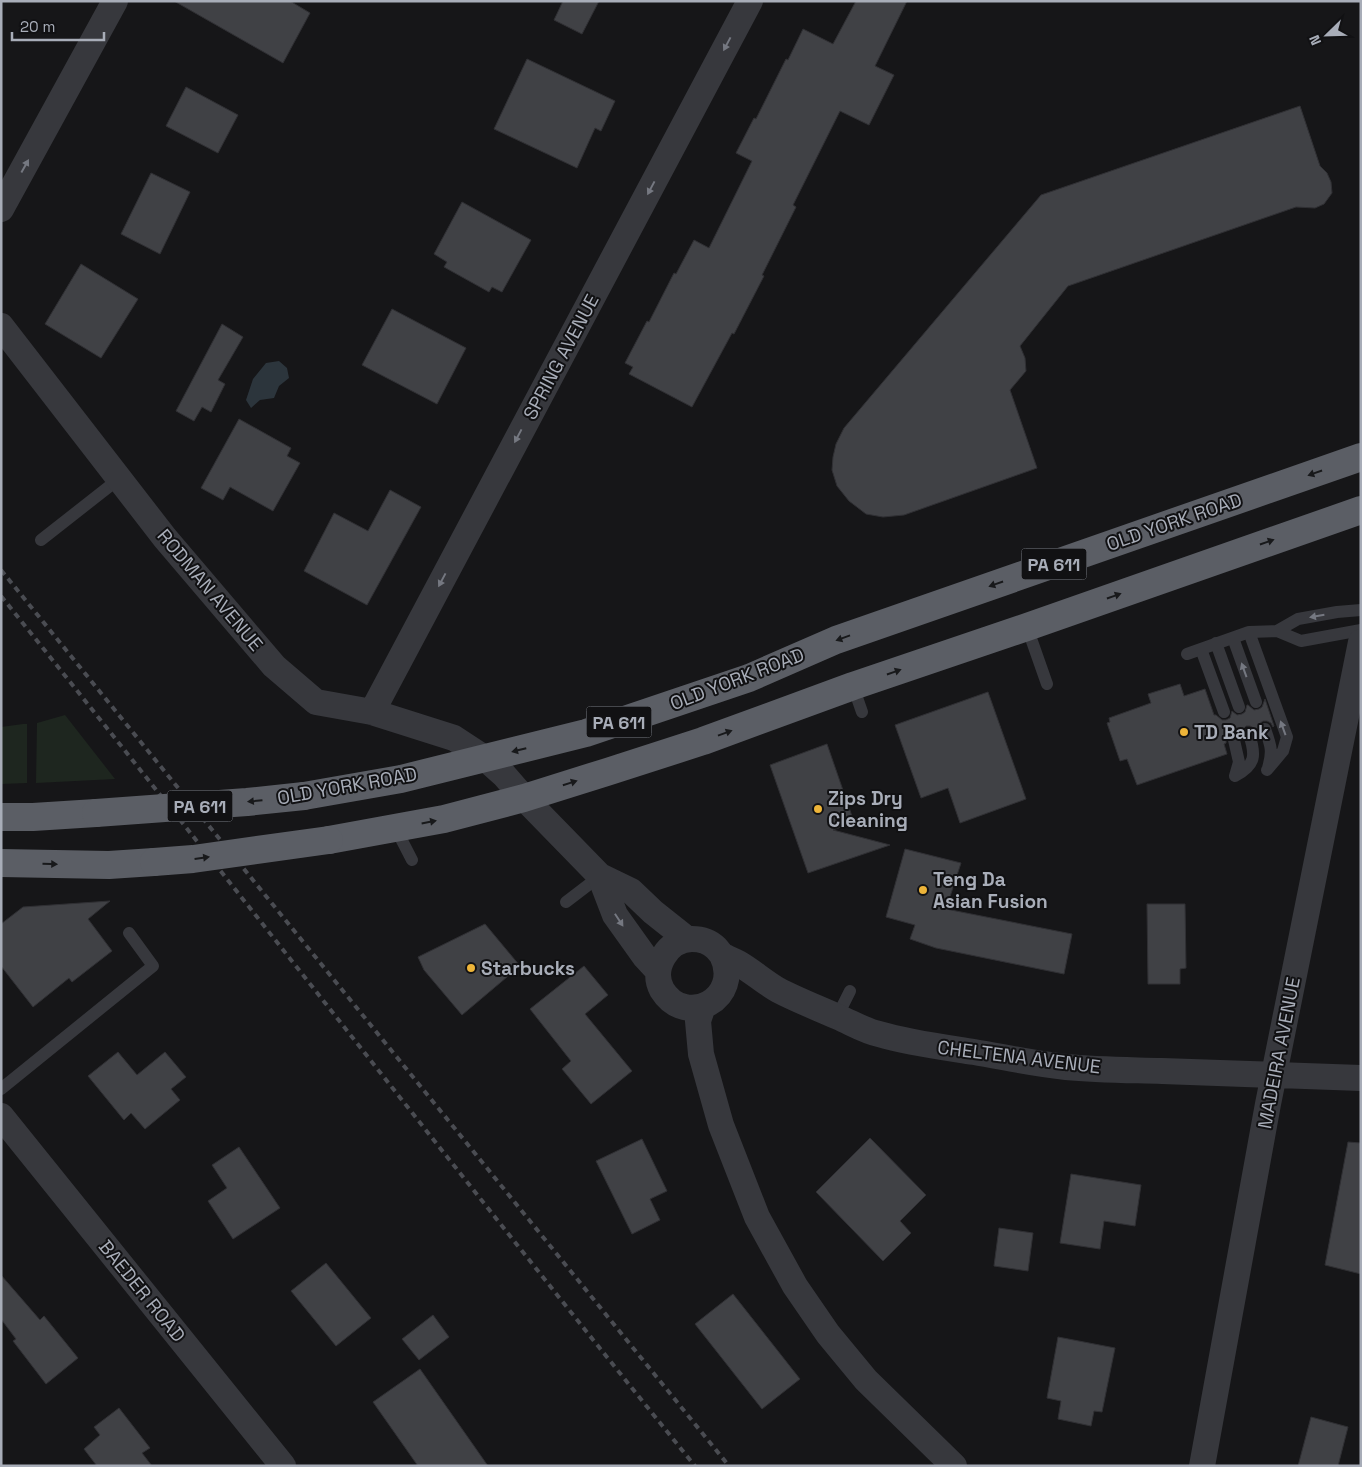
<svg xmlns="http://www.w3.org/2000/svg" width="1362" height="1467" viewBox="0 0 1362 1467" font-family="'Space Grotesk',sans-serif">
<rect width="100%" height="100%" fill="#161618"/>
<!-- green -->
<path fill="#1e261f" d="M65,715L115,779L36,783L37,723Z
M23,724H27V783L1,784V727Z"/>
<!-- water -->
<path fill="#2c353c" d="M279,361L287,368L289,378L279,386L274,398L260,400L251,408L246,400L253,379L266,363Z"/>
<!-- building -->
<path fill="#404145" stroke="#303034" d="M174,1H290L310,13L283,63Z
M563,1H599L582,34L554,20Z
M856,1H907L875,66L894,75L869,125L840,111L793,205L796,207L762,275L764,276L734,334L732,333L692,407L629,374L633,367L625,363L647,321L649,322L674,273L676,274L694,240L709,248L752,161L736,153L754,118L756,119L786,59L788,60L803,29L833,44Z
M527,59L615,101L601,131L595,128L577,168L494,129Z
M186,87L238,115L218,153L166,126Z
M1300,106L1320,166L1327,173L1331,182L1332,193L1324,204L1315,208L1296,207L1068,286L1020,346L1025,358L1026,371L1010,390L1037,468L904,515L883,517L866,514L849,501L837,486L832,470L833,457L836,444L844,428L1041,195Z
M151,173L190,192L160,254L121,234Z
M462,202L531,240L502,292L492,287L489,292L444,267L447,262L434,254Z
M81,264L138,299L101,358L45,324Z
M392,309L466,348L437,404L362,365Z
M222,324L243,337L218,380L225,384L211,412L202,407L194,421L176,411Z
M239,419L291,448L287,456L300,463L273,511L230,487L223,500L201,488Z
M390,490L421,507L367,605L304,571L334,513L368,531Z
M1180,684L1184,696L1205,689L1214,715H1216L1222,720H1226L1230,718L1232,711L1237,715L1242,714L1245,712L1247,705H1248L1254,710L1259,709L1262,707L1265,699L1274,726L1273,727L1271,723L1267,721H1263L1259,724L1257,732L1254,728L1250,726H1246L1243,729L1241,733L1242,737L1237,732H1232L1228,734L1226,738V743L1224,744L1227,754L1137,785L1127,759L1120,761L1107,723L1110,722L1109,718L1151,703L1148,694Z
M988,692L1026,799L960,823L948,788L921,798L895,725Z
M827,744L854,822L833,830L890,845L808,873L770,765Z
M905,849L961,863L946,909L1072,934L1064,974L936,948L910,939L915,925L886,917Z
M110,901L88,919L112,951L72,982L69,978L33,1007L1,966V924L23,907Z
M1147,904H1185L1186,968L1180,969V984H1148Z
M485,924L520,966L462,1015L424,970L418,957Z
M584,966L608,995L585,1014L632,1071L591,1104L562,1069L571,1061L530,1009Z
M118,1052L137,1075L165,1052L186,1077L171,1089L180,1100L145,1129L131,1113L124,1120L88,1076Z
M870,1138L926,1195L900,1221L911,1233L883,1261L816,1192Z
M642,1139L667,1191L650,1199L660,1220L632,1234L596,1161Z
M1348,1142L1361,1143V1274L1325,1265Z
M239,1147L280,1208L233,1239L208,1201L227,1188L212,1165Z
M1071,1174L1141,1185L1135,1226L1104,1221L1100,1249L1060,1243Z
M999,1228L1033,1233L1028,1271L994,1266Z
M326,1263L371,1318L336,1346L291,1291Z
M1,1275L40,1320L44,1316L78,1358L46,1384L13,1341L16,1339L1,1319Z
M733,1294L800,1379L762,1409L695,1324Z
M433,1315L449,1337L419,1360L402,1339Z
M1058,1337L1115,1348L1102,1412L1094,1411L1091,1426L1058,1419L1061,1401L1047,1398Z
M420,1369L488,1466H418L373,1402Z
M119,1408L150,1448L142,1453L152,1466H97L84,1449L100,1435L94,1427Z
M1311,1417L1348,1427L1338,1466H1298Z"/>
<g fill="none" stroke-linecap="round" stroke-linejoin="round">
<!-- service -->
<path stroke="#37383d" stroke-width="12" d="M41,540L120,478
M1027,627L1047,684
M1277,631L1298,619L1337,612L1361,610
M1249,632L1287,737L1283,751L1267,770
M1233,638L1256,702
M1216,643L1239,707
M1201,649L1224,712
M1187,654L1249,632L1277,631L1301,641L1361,630
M853,686L862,712
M1265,729C1271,746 1273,751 1268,768
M1234,740L1239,762L1235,776
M1235,776C1256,765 1256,755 1249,734
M396,829L412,860
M566,902L600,876
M837,1017L850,991
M1,1089L153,966L129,933"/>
<!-- minor -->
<path stroke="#37383d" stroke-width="26" d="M1,209L115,1
M1,326L165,538L274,666L316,702L372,712L454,738L486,759L504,775L524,798L600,876L631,891L653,912L687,939
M372,712L750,1
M600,876L615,915L645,957L658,971
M722,955C743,998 686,1029 662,990C650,968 668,939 692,939C701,939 710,942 716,948C718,950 720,953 722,955C726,958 733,960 738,963C752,971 764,982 778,990C797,1000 818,1008 838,1017C852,1023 865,1031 879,1034C910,1043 942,1047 974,1052C1004,1057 1035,1064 1066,1067C1098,1070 1130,1070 1162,1071C1229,1073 1295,1076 1361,1078
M703,1006L698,1021L701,1054L721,1125L757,1217L795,1286L828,1334L866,1380L954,1466
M1,1116L283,1466
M1202,1466L1268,1104L1361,642"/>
<!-- trunk -->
<path stroke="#5b5e65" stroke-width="28" d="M304,796L401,779L586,733L749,678L836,640L1361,457
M1,817H33L96,813
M329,840L444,819L524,798L607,772L703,741L853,686L1027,627L1361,510
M1,863L109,865L154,862"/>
<!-- rail -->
<path stroke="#4a4c52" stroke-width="4" stroke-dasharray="6 5" stroke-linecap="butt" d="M1,570L729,1466
M1,596C234,885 461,1178 695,1466"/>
<!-- trunk-bridge -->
<path stroke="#5b5e65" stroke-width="28" d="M96,813L247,802L304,796
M154,862L193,859L329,840"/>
</g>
<!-- one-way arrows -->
<defs><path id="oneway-solid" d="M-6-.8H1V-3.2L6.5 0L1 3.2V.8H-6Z" transform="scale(1.25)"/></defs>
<g fill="#757881">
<use href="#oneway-solid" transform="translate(727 44) rotate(118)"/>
<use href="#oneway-solid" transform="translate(25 166) rotate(-61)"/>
<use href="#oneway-solid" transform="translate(651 188) rotate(118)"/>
<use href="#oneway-solid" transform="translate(518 436) rotate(118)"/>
<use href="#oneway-solid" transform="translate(442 580) rotate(118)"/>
<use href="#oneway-solid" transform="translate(1317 616) rotate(170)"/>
<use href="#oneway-solid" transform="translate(1244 670) rotate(-110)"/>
<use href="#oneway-solid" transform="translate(1283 728) rotate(-110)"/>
<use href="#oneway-solid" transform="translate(619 920) rotate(57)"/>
</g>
<g fill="#18191b">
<use href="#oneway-solid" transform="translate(1315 473) rotate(161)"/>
<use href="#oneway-solid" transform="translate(1267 542) rotate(-19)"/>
<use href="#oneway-solid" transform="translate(996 584) rotate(161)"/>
<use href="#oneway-solid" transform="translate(1114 596) rotate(-19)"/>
<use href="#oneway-solid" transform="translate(843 638) rotate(160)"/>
<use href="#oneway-solid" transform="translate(894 672) rotate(-19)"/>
<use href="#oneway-solid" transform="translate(725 733) rotate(-20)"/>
<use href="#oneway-solid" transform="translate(519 750) rotate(166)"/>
<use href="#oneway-solid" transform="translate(570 783) rotate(-18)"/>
<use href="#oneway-solid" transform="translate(255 801) rotate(174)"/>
<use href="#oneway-solid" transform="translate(429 822) rotate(-11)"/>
<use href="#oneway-solid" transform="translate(202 858) rotate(-8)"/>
<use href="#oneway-solid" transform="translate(50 864) rotate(1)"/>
</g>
<!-- markers -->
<g fill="#edb439" stroke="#111113" stroke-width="2">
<circle cx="1184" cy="732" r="5"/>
<circle cx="818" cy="809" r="5"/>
<circle cx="923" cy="890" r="5"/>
<circle cx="471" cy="968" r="5"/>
</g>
<g text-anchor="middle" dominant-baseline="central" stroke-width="4" stroke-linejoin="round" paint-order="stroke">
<!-- shield labels -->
<g fill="#111113" stroke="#7b7e86" stroke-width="1">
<rect x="1021.5" y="548.5" width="65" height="31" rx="4"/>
<rect x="586.5" y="706.5" width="65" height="31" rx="4"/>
<rect x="167.5" y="790.5" width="65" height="31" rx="4"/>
</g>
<g font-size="18" font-weight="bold" fill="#a8adb8">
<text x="1054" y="564">PA 611</text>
<text x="619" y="722">PA 611</text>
<text x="200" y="806">PA 611</text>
</g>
<!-- street labels -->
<g font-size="19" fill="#a8adb8" stroke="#111113">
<text transform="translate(561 357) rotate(-62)">SPRING AVENUE</text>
<text transform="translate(1174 522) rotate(-19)">OLD YORK ROAD</text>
<text transform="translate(210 590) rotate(50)">RODMAN AVENUE</text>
<text transform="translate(737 679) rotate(-21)">OLD YORK ROAD</text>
<text transform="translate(347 786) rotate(-10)">OLD YORK ROAD</text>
<text transform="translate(1279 1053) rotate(-79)">MADEIRA AVENUE</text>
<text transform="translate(1019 1057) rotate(7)">CHELTENA AVENUE</text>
<text transform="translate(142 1291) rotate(51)">BAEDER ROAD</text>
</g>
<!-- poi labels -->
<g font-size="19" font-weight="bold" fill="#a8adb8" stroke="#111113" text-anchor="start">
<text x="1194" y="732">TD Bank</text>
<text x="828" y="798">Zips Dry<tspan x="828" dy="22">Cleaning</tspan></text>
<text x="933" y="879">Teng Da<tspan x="933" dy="22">Asian Fusion</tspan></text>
<text x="481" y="968">Starbucks</text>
</g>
</g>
<!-- border -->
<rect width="1362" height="1467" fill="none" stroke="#a8adb8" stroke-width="5"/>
<!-- north arrow -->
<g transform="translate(1327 35) rotate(247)" stroke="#111113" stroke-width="4" paint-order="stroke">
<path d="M0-4L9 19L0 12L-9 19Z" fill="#a8adb8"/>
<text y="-8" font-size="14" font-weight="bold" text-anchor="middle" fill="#a8adb8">N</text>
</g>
<!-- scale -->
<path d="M12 32v8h92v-8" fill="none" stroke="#a8adb8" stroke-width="2.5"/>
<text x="20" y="32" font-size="15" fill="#a8adb8" stroke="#111113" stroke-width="4" paint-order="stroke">20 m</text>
</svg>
